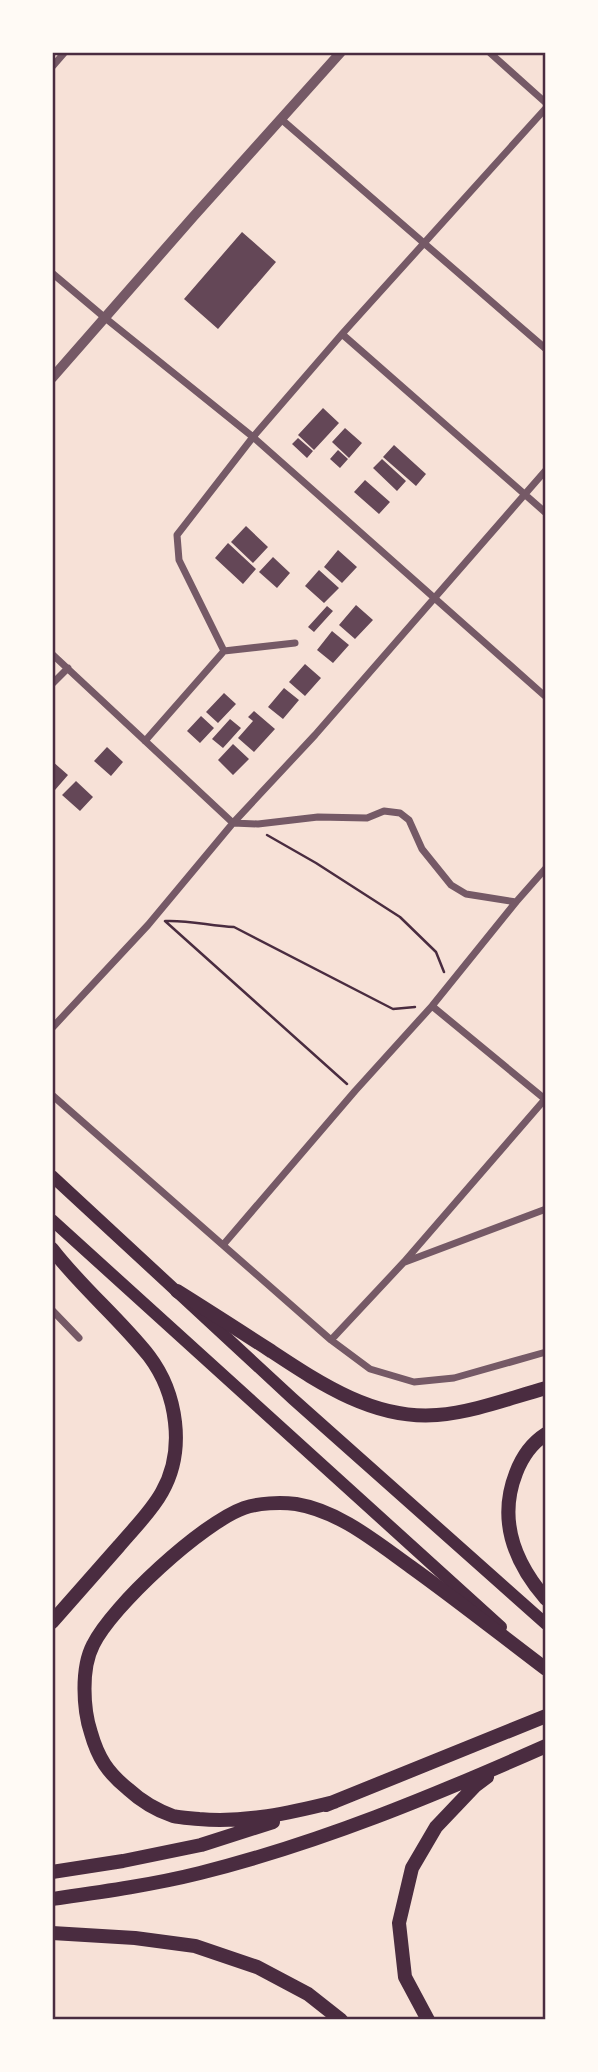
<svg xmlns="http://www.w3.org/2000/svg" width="598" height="2072" viewBox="0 0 598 2072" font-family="'Times New Roman',serif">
<rect width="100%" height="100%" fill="#f7e1d7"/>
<!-- building -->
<path fill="#644757" d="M242,232L276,262L218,329L184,299Z
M323,408L339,423L314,450L298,435Z
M345,428L362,443L349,458L332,442Z
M298,438L313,451L307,458L292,444Z
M394,445L426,474L416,486L383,457Z
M338,450L348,459L340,468L330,459Z
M382,459L406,481L397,491L373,468Z
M365,480L390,502L379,514L354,492Z
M246,526L268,547L253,563L231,542Z
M228,543L256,569L243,584L215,558Z
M338,550L357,567L342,583L324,567Z
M273,557L290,573L277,588L259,572Z
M319,570L339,588L324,603L305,586Z
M356,605L373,620L355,639L339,625Z
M327,606L333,611L314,632L308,627Z
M332,631L349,645L333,663L317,650Z
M305,664L321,678L305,696L289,682Z
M284,688L299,700L283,719L268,707Z
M224,693L236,704L218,723L206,712Z
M254,711L275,729L254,752L238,738L253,721L248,717Z
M201,716L214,728L200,743L187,731Z
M230,719L241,728L223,748L212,739Z
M233,744L249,759L233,775L218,760Z
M107,747L123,762L111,776L94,761Z
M52,761L68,775L55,790L52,788Z
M76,781L93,797L80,811L62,795Z"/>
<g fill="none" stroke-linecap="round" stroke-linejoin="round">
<!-- path -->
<path stroke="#4a2c40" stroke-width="2.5" d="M267,835L316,863L400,917L436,952L444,972
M165,921L347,1084
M166,921C189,920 211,926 234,927L393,1009L415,1007"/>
<!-- minor -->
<path stroke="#755966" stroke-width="7" d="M489,52L546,103
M52,67L65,52
M281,119L546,349
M52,273L104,317L253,437L546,697
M342,334L546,513
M295,643L224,651L179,560L177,535L253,437L342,334L546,108
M52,654L233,823L258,824L318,817L367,818L384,811L400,813L409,820L422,849L451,885L466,894L516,902
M52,684L68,668
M145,741L224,651
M432,1006L546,1100
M52,1028L148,925L233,823L315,735L546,470
M52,1095L331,1340L370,1369L414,1382L454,1378L546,1352
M223,1245L355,1091L432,1006L516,902L546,868
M405,1262L546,1209
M52,1310L79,1338
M331,1340L404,1262L546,1098"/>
<!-- tertiary -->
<path stroke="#755966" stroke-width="10" d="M52,378L193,217L341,52"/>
<!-- primary -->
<path stroke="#4a2c40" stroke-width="12" d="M52,1176L293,1399L546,1624
M52,1220L501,1627"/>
<!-- trunk -->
<path stroke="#4a2c40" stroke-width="14" d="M52,1249C82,1288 119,1318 149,1356C177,1393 186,1450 162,1492C151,1512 134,1528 119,1546C97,1571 75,1596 52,1622
M177,1291C209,1311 240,1331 271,1351C321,1384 375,1420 437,1415C474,1412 510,1398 546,1388
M546,1434C532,1443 522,1457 516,1473C498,1519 514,1562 546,1599
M334,1802C290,1813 245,1823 199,1819C191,1818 181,1818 173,1816C156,1810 141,1801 128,1789C108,1773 98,1758 91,1733C83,1709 81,1668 93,1645C112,1606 202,1523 244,1508C259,1503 280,1502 296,1504C339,1511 376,1542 411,1567C457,1600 501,1635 546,1669
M326,1805L546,1716
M52,1872L123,1861L201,1845L273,1822
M52,1899C101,1892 152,1885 200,1873C320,1843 433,1796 546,1746
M52,1933L135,1938L195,1946L257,1967L308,1994L341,2020
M428,2020L405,1977L399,1923L412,1868L436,1827L475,1786L487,1777"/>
</g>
<!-- border -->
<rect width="598" height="2072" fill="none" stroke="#fffaf5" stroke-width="108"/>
<rect x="54" y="54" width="490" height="1964" fill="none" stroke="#4a2c40" stroke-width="2.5"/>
</svg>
